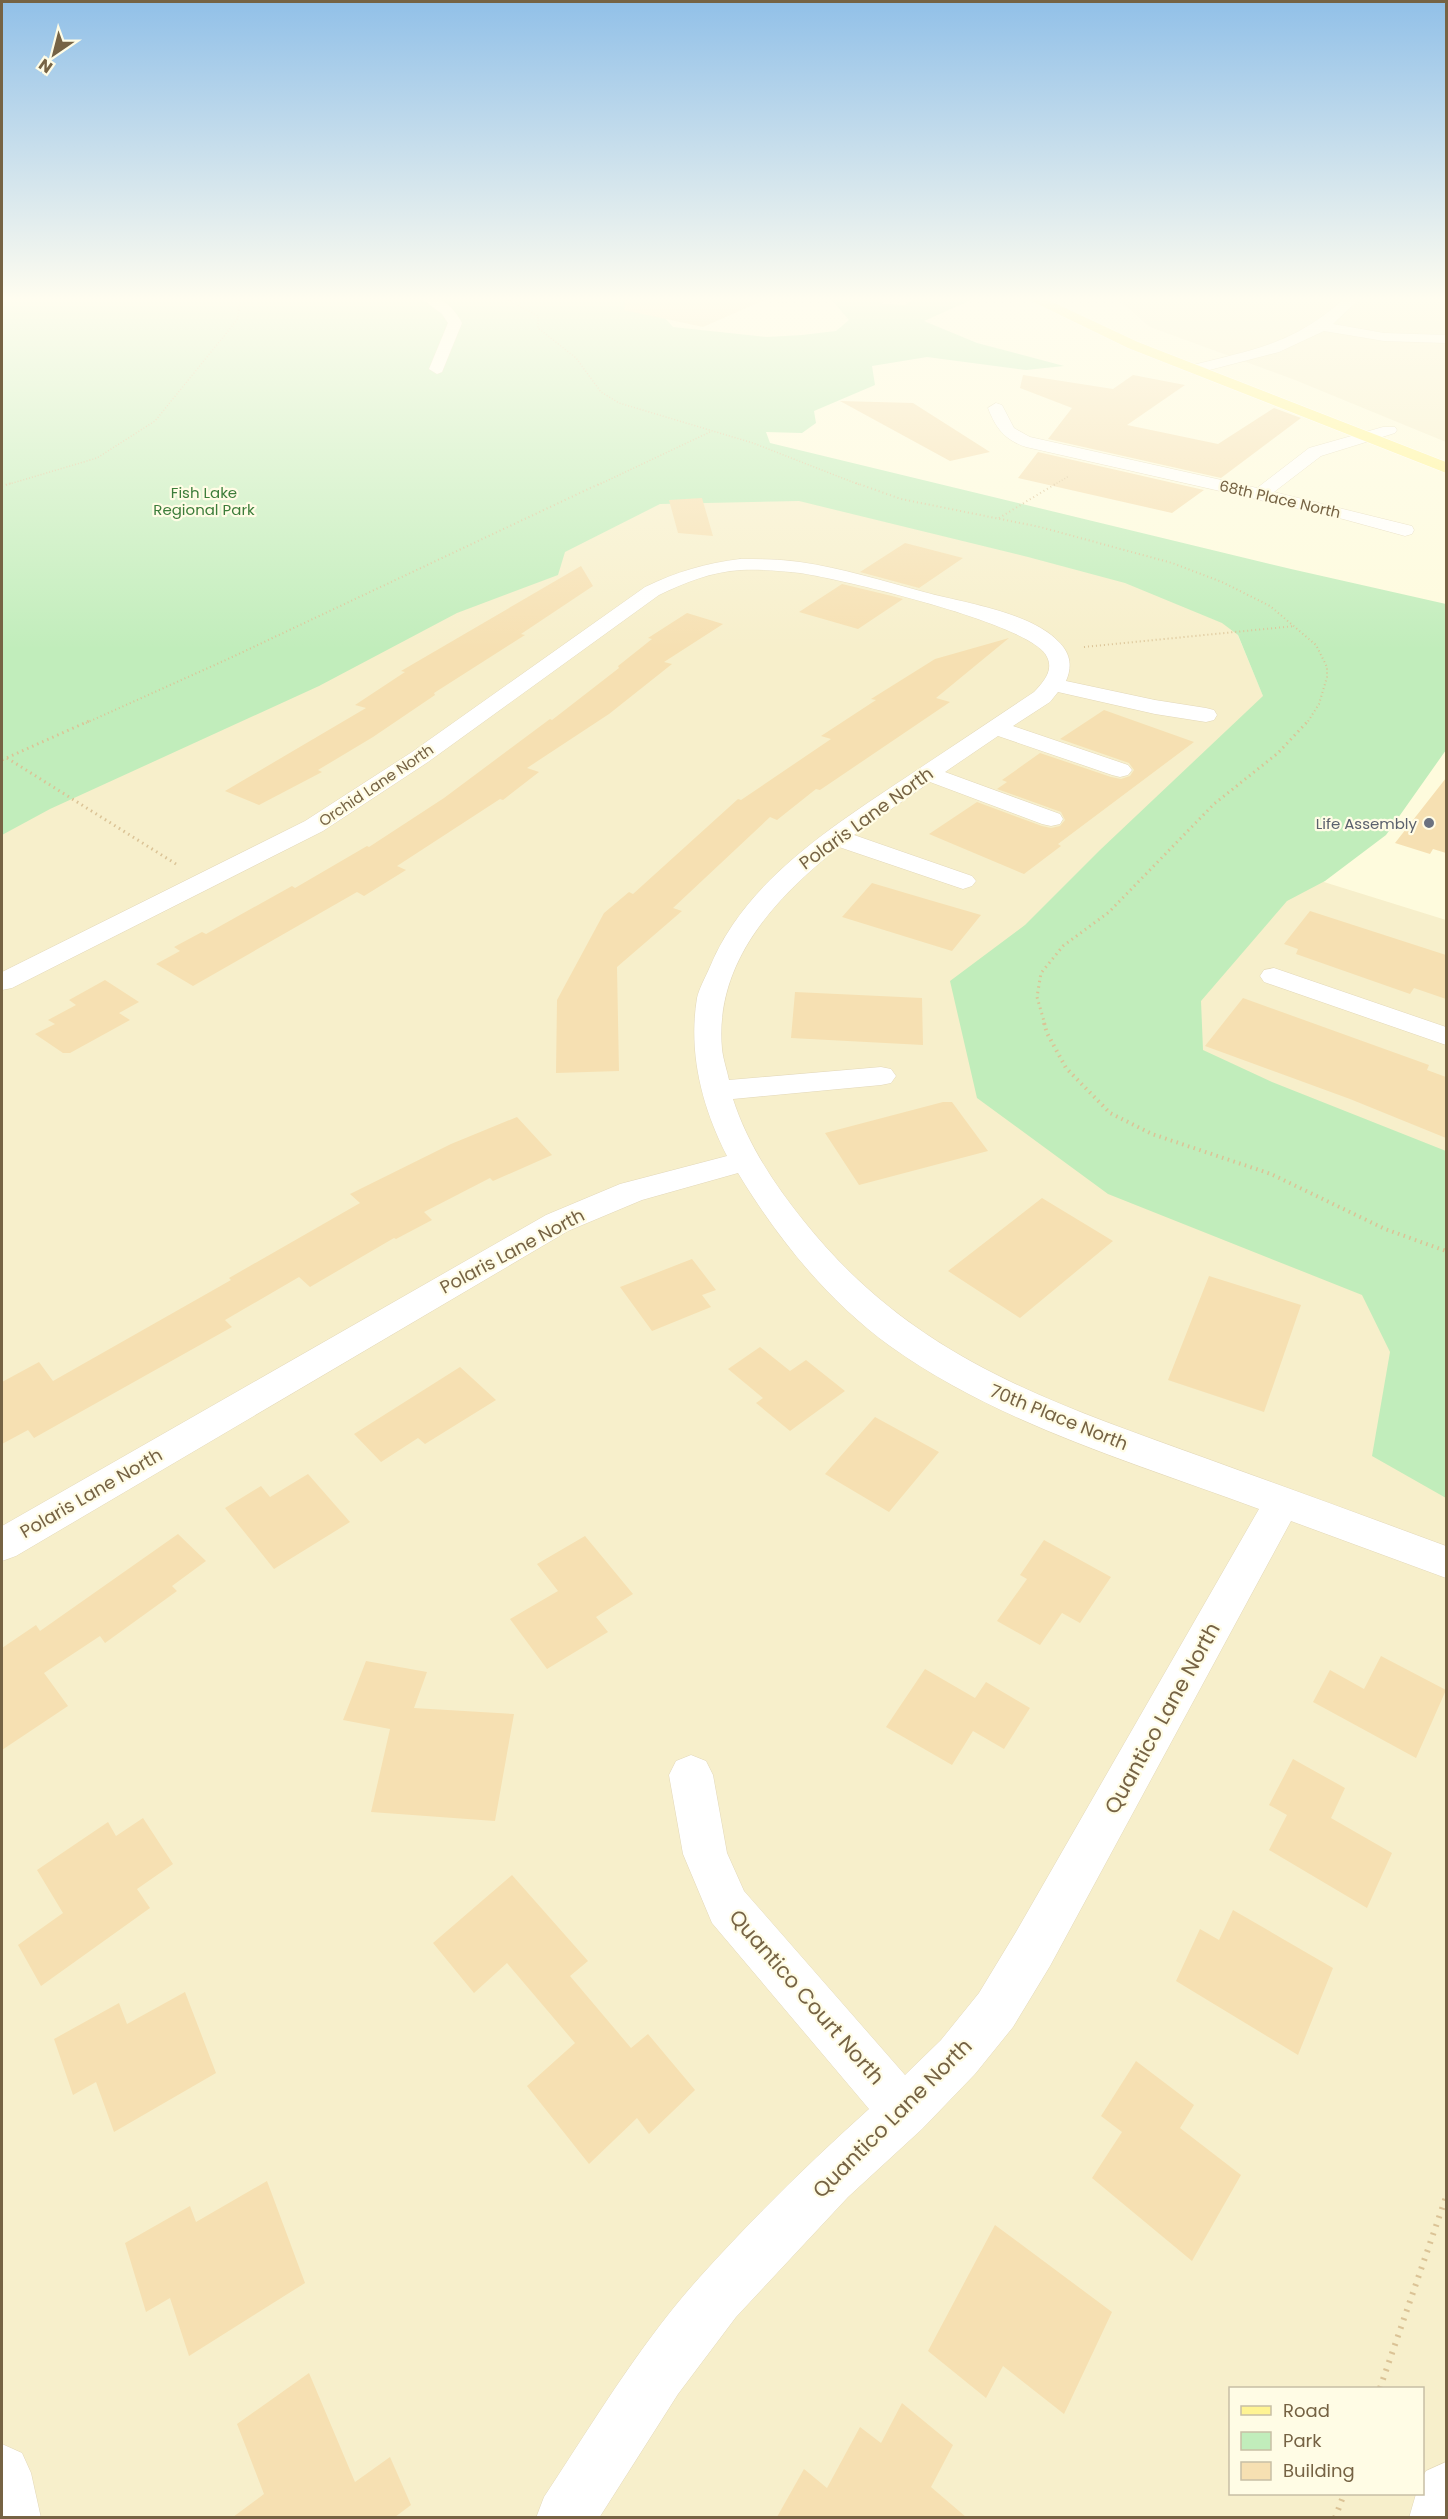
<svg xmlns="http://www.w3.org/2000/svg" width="1448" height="2519" viewBox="0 0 1448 2519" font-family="Poppins,sans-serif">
<rect width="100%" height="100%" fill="#fefbdd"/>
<!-- residential -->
<path fill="#f7efcb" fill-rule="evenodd" d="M1115,297H1446V442L1295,380L1150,327Z
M834,500L1117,572L1234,626L1269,710L1295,873L1446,920V2517L2,2518V828L650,503ZM1230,2388H1422V2494H1230Z"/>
<!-- green -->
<path fill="#c1edbb" d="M2,297H650L652,303L673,327L767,337L802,335L836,331L849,320L829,297H877L883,304L905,305L916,297H978L924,321L977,343L1064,366L1026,370L927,357L872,366L875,385L814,411L816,423L802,433L766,432L770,443L1291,569L1446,604V750L1386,835L1325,881L1287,901L1201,1001L1203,1050L1272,1082L1446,1151V1498L1372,1456L1390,1352L1362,1295L1108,1194L977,1098L950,981L1025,925L1100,850L1263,696L1238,635L1222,623L1125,583L1028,557L799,501L660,504L565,552L558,575L457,613L319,686L50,809L2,835Z"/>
<!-- building -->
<path fill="#f6e0b2" d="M626,297H769V298L703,327L624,310Z
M1023,375L1113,389L1133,375L1185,385L1127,425L1218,444L1274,408L1301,418L1221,478L1048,439L1072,408L1020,388Z
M840,401L913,403L990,452L950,461Z
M1038,452L1204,490L1172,513L1018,478Z
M702,498L713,536L678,533L669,500Z
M905,543L963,558L919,588L860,572Z
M581,566L593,586L521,634L525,635L434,693L435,695L373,737L318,770L322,772L259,805L225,791L366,708L355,705L405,672L401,671Z
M842,584L892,596L903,599L858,629L799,612Z
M687,613L723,624L664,662L672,664L609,714L527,768L539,772L503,800L500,799L397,866L406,870L364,896L357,892L193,986L156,964L180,951L174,947L202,932L206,934L292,886L295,888L367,846L369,847L444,798L550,719L552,720L619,668L618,666L652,639L648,638Z
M1009,638L936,698L950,702L820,790L816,789L777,820L770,817L673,908L682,911L617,967L619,1071L556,1073L557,1000L604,913L629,892L633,894L738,799L741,800L831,739L821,736L876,700L871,699L935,659Z
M1104,710L1194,742L1058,844L1061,846L1024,874L929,834L977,802L1042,826L1051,828L1060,826L1065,820L1061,812L997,789L1007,782L1002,780L1040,753L1111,777L1121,779L1130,776L1134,770L1129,763L1060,739Z
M1446,778V853L1433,849L1430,854L1395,843Z
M872,883L926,899L981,915L952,951L842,917Z
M1310,911L1446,955V999L1414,988L1410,994L1296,954L1298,949L1284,944Z
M105,980L139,1002L119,1013L130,1020L70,1053H63L35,1034L55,1024L48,1020L76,1005L69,1000Z
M795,992L922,998L923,1045L791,1038Z
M1243,998L1429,1065L1427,1070L1446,1077V1138L1350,1099L1205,1046Z
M943,1102H952L988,1151L859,1185L825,1133Z
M517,1117L552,1155L493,1181L490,1178L424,1212L432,1220L396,1239L394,1238L310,1287L299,1277L225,1320L232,1327L34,1438L28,1430L2,1444V1382L39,1362L53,1381L231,1280L229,1278L360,1203L350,1194L451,1144Z
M1042,1198L1113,1241L1020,1318L948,1271Z
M692,1259L716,1290L702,1295L711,1307L652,1331L620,1287Z
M1209,1276L1301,1305L1264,1412L1168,1380Z
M760,1347L790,1371L806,1360L845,1391L790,1431L756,1403L763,1398L728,1369Z
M460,1367L496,1400L425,1444L418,1438L381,1462L354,1434Z
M875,1417L939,1452L889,1512L825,1474Z
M308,1474L350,1522L274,1569L225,1508L261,1486L270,1497Z
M178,1534L206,1561L172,1586L177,1591L105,1643L100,1636L44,1673L68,1706L2,1750V1648L36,1625L40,1631Z
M585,1536L633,1594L596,1617L608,1632L547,1669L510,1619L558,1591L537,1564Z
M1044,1540L1111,1577L1080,1623L1062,1613L1040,1645L997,1621L1027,1579L1020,1575Z
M1381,1656L1446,1690L1416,1758L1313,1702L1330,1670L1364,1689Z
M366,1661L427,1672L414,1708L514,1714L495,1821L371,1812L390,1729L343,1720Z
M925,1669L975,1698L986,1682L1030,1708L1004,1749L973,1731L952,1765L886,1727Z
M1293,1759L1345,1788L1331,1818L1392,1853L1367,1908L1269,1850L1287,1815L1269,1805Z
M143,1818L173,1864L137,1889L150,1908L41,1986L18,1945L63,1913L37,1870L108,1822L116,1836Z
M512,1875L588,1961L570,1976L631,2048L648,2034L695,2090L649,2134L637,2118L589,2164L527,2086L575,2043L507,1963L474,1993L433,1943Z
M1233,1910L1333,1968L1298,2055L1176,1981L1200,1929L1219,1940Z
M185,1992L216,2073L114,2132L96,2082L73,2095L54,2039L119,2003L127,2024Z
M1136,2061L1194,2105L1180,2128L1241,2175L1192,2261L1092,2178L1122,2132L1101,2116Z
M267,2181L305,2283L189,2356L170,2298L146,2312L125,2243L190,2206L196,2222Z
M995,2225L1112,2312L1064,2414L1003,2366L986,2398L928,2351Z
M309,2373L355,2482L390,2457L411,2505L395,2517H233L264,2494L237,2424Z
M902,2403L953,2445L931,2487L966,2517H777L804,2469L827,2488L860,2427L881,2443Z"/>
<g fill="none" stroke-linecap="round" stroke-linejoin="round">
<!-- minor casing -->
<g stroke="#e3d8b9" stroke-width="1">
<path id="minor" d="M420,297C441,297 452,304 462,323L442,372L437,374L429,369L448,323L442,314Z
M771,297H791L792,299L785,303Z
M1346,297H1361L1333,324L1384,333L1446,335V343L1384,341L1324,331L1279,352L1194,374L1186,369L1189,366C1255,349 1293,345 1346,297Z
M996,403L1002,405L1014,428L1030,437L1257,488L1309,448L1383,427H1395L1397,430L1395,433L1321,456L1274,492L1412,526L1414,530L1412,534L1405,536L1343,519L1026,447C1005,440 996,429 988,408Z
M740,559C760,559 780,559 800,562C842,568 883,581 924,592C964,603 1032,612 1060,643C1071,655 1072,667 1066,681L1155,700L1206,708L1214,710L1217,715L1214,720L1206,722L1155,714L1058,692L1050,702L1013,726L1128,765L1132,770L1128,775L1120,777L1112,775L998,736L945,772L1060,814L1063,819L1060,824L1051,826L1042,824L930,782L854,835L972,876L976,881L972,886L963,889L954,886L839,847C776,897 714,962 722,1049C723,1059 727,1070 729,1080L881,1067L891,1069L896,1076L891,1083L881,1085L733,1099C747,1143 774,1184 803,1220C913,1358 1045,1400 1205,1458C1285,1487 1365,1516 1446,1546V1578L1291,1521L1050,1966L1013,2027L975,2074L922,2129L848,2197L736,2317L678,2394L599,2518H536L544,2497C593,2423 639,2345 699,2278C752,2219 810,2162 869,2109L712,1923L683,1854L669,1775L676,1761L691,1755L706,1761L713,1775L727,1853L744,1891L905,2075L941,2040L979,1993L1016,1932L1259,1509C1135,1463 999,1424 890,1346C828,1301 778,1239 738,1173L642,1200L568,1231L16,1556L2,1561V1526L546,1215L620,1184L727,1156C702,1107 688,1053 697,998C699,989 705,978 709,969C744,882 830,828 905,778C948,749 991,721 1034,692C1043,682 1054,671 1047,657C1034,624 840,579 800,573C781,571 761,569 741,570C711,572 686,582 659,595L428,762L323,831L12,988L2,990V972L305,821L412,752L645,587C676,572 706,563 740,559Z
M1274,968L1446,1027V1045L1264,982L1260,976L1264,970Z
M2,2444L22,2453L31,2473L41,2518H2Z
M1446,2462V2518H1409L1416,2494H1422V2478L1426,2471Z"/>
</g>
<!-- major casing -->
<g stroke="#fff" stroke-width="1">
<path id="major" d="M1023,297H1042L1138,342L1446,462V473L1128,348Z"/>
</g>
<!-- path-far4 -->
<path stroke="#dbc396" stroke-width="1.5" stroke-dasharray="1 2" stroke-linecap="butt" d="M502,297L538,316V328L576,358L601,392L619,403L753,443L860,485
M6,485L97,458L155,421L237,320L241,297
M598,485L712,431
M1054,485L1069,476"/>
<!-- path-far3 -->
<path stroke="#dbc396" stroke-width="2" stroke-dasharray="1 3" stroke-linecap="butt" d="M856,483L901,499L1040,527L1172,563L1222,582L1270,606L1316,645L1327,667V677L1319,704L1307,723
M2,486L11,483
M999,518L1057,483
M1084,647L1295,626
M86,723L228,659L601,483"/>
<!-- path-far2 -->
<path stroke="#dbc396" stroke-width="3" stroke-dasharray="1.5 4" stroke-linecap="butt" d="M7,758L176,864
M2,760L89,721
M1045,1025L1037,997L1041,973L1063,946L1109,912L1214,804L1278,753L1308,721"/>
<!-- path-far1 -->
<path stroke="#dbc396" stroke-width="4" stroke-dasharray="1.5 4.5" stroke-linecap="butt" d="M1044,1023L1047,1033L1066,1068L1110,1113L1152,1134L1271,1174L1385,1229L1446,1251"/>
<!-- path -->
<path stroke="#dbc396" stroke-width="6" stroke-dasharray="2 7" stroke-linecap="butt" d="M1380,2388L1446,2197
M1335,2518L1344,2494"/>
<!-- minor -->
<use href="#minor" fill="#fff" fill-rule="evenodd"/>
<!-- major -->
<use href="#major" fill="#fff493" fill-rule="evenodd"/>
</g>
<!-- sky -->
<linearGradient id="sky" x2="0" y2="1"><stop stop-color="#91c0e8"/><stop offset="0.46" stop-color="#fffdf0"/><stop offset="1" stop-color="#fffdf0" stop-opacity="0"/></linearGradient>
<rect width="1448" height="650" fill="url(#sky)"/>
<!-- markers -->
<circle fill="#6b7280" stroke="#fffce5" stroke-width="2" cx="1429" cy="823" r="6"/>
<g text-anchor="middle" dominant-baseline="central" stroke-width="4.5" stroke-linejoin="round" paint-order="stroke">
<!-- far-park labels -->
<g font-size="15" fill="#3c7d3a" stroke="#fffce5">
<text x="204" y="492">Fish Lake<tspan x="204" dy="17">Regional Park</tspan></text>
</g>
<!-- far-street labels -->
<g font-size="15" fill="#766344" stroke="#fffce5">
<text transform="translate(1280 499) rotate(13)">68th Place North</text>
<text transform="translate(376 785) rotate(-34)">Orchid Lane North</text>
</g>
<!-- far-worship labels -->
<g font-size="15" fill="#5b616d" stroke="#fffce5" text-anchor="end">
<text x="1417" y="823">Life Assembly</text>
</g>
<!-- street labels -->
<g font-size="18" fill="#766344" stroke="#fffce5">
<text transform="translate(866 818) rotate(-36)">Polaris Lane North</text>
<text transform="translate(512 1251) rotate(-28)">Polaris Lane North</text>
<text transform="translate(1059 1417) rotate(22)">70th Place North</text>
<text transform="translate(91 1493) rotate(-30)">Polaris Lane North</text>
</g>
<!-- near-street labels -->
<g font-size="21" fill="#766344" stroke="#fffce5">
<text transform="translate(1162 1718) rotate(-61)">Quantico Lane North</text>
<text transform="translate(807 1997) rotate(49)">Quantico Court North</text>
<text transform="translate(892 2118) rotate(-45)">Quantico Lane North</text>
</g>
</g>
<!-- border -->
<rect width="1448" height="2519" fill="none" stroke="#766344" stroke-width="6"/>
<!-- legend -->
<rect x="1229" y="2387" width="195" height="108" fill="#fffce5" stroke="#c8bfa5" stroke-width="1.5"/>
<rect x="1241" y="2406" width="30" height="9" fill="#fff493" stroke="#c8bfa5" stroke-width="1.5"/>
<text x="1283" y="2417" font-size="18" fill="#766344">Road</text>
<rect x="1241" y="2432" width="30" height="18" fill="#c1edbb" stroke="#c8bfa5" stroke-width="1.5"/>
<text x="1283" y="2447" font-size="18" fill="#766344">Park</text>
<rect x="1241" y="2462" width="30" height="18" fill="#f6e0b2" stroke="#c8bfa5" stroke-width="1.5"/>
<text x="1283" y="2477" font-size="18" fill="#766344">Building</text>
<!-- north arrow -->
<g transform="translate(54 54) rotate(215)" stroke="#fffce5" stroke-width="4.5" paint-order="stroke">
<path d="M0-4.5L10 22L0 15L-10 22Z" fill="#766344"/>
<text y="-9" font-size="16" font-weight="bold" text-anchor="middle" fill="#766344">N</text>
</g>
</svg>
